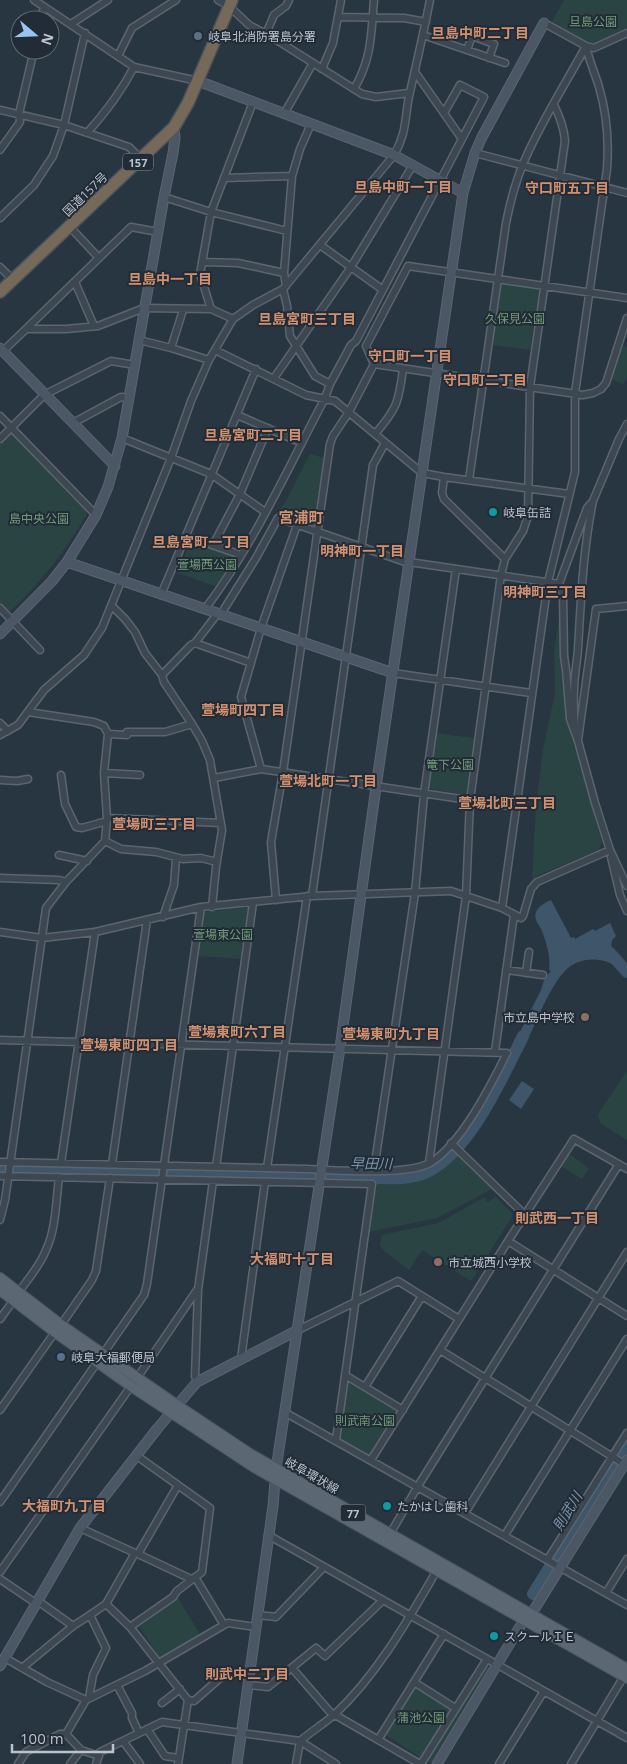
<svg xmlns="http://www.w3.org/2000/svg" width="627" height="1764" viewBox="0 0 627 1764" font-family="'Open Sans','Noto Sans JP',sans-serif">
<rect width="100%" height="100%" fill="#283642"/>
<!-- green -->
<path fill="#2a4343" d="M564,0H627V29L594,45L553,24L552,21Z
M503,283L537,288L539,291L530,350L492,345L501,285Z
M621,344L627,347V378L623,384L611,379Z
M10,434H12L85,510L87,514C66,551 41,582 11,611L8,612L0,603V444Z
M310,454L324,458L314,525L312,526L276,514L286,501Z
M192,538L238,555L217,587L178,573Z
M560,611L566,719L578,754L602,842L599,850L532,878L536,806L543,749L555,693L554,652Z
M436,733L474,738L466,792L464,795L427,788Z
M249,907L242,959L197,956L204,912Z
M627,1071V1140L600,1123L598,1114Z
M458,1153L494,1188L437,1218L369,1232L377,1183C414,1184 432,1180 458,1153Z
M568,1153L589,1168L582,1179L560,1166Z
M485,1197L487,1202L496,1197L512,1213V1217L471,1281L422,1250L409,1270L384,1251L380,1245L382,1235L438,1223Z
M350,1381L396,1410V1413L371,1454H368L340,1439V1437L347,1383Z
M178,1598L201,1636L161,1659L139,1627Z
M486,1666L489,1670L431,1763L426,1761Z
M414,1686L451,1709L420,1757L384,1734Z"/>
<!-- water -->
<path fill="#3f556a" d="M551,900L571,938L574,937L575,939L593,929L595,931L610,923L616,936L612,940L611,948L622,962L617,967C601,956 577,957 564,972C548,989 533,1030 522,1052L511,1050L541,990L544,980L551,971L549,969C551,958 546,941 542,931C541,927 537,924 536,920C533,909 542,904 551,900Z
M522,1081L534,1089L521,1109L509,1100Z"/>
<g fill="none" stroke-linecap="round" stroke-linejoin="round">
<!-- river -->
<path stroke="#3f556a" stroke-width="12" d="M609,952L627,972
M0,1167L370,1178C390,1178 409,1180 427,1172C470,1152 503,1076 523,1036
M533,1594L627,1443"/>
<!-- street casing -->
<g stroke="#5b656f" stroke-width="9">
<path id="street" d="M34,0L134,67L198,81
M218,0L229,6L249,25L275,39L362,94L376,97L409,93
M339,17L404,18L426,22
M41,20L44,7
M544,23L586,46L594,48L627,33
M71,24L108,0
M266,34L274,15L286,6L289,0
M423,35L505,63
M467,50L472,36L494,44L489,58
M118,56L132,28L176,0
M322,69L333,43L341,0
M354,89C372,58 371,35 374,0
M0,110L64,125L129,147L141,159
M444,113L460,85L484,97L462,139
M284,114L313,63
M87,133C106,112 121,92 134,67
M0,150L20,122L19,114L34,50
M475,153L627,193
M224,178L292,176
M164,197L211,212L287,231
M0,218L34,185L53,156L64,125L85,33
M70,227L99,258L131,227L158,232
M320,245L383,290
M99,258L26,329H66L98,326L144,308L211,309L233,319
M202,262L238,263L284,273
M0,267L13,280
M75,282L94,326
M286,286L284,273L292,176L300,149L311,124
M283,289L287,306L290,336L315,376L330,384
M211,309L200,274L211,212L253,102
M139,340L171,348L209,360
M171,348L183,310
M215,350L306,395L335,401L422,473L444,477L569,494
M3,351L26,329
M374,364L366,346L408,266L627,298
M274,378L351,267L413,165
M237,415L302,443
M0,416L96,515
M73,423L121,397L129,398
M375,434C397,409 399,401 403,369
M122,438L211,474L265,512
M0,439L44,395L111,361L135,365
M444,477L442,493L444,499L505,559
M469,480L506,223C510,203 515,183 523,164C540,123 565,85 586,46
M186,536L241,555
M213,545L240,494L268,428
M559,584L587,508L593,501L619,439L627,424
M161,595L256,369
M112,606L125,619L135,632L145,653L162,675L164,682L192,724L202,741L210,760L222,830L216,867L212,907
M0,608L40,650
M205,609C253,546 288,468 325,398L330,384L351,345L356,341L462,139L415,72
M218,613L195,643L251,663
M221,614L256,558L278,518L402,561L559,584L563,594L564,656L566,670L570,719L578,741L595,803L610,850L627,886
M393,673L531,693
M162,675L191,645L195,643
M0,723L8,731
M574,726C575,714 573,703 574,691C574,677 577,663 578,649C581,599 583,550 593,501
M108,734L127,735V732H165L192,724
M0,735L18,725L44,690L84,655L102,628L171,458L191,401L209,360L233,319L253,305L283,289L394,155C408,131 404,117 410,92C417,61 424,31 430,0
M578,740L596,609L627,606
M261,769L241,697L261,628L297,525
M104,773L140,775
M61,775L65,804L76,827L82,828L107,821
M214,778L261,769L515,807
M0,780L17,781L28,779
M107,818L221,823
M105,841L121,849L156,852L183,859L201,858L217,862
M59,855L87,861
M611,857L620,895L627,911
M0,878L59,880L66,882
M312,896L373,465L385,443
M276,900L271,842L283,772L330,444L333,436L349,412L374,364L583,395L593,393L601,389L606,383L627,318
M502,908L548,582L575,472V393L607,169C609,141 607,114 599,87C595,73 589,61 586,46
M163,917L174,885L176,858
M0,932L42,938L95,932L201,907L312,896L451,891L502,908L521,918L523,916L531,889L537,882L610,850
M506,970L543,975
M526,973L529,952
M0,1040L507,1053C491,1085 461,1145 430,1163C406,1176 336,1170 306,1169C204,1167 102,1164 0,1162
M495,1051L514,915
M451,1143L525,1215
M61,1163L95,932
M429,1163L466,896L470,800L501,575L505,559L523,531L528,516L530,387L565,141C564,127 560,117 554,105
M112,1164L147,920
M216,1167L253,903
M267,1168L307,896
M374,1170L415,893L424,794L456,569
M0,1176L372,1184L336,1440
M0,1220L5,1200L46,908L66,882L105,841L107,818L104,773L108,734L104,726L94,722L28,712
M508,1241L627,1316
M18,1293C28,1279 40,1266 46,1250C56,1229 56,1201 59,1177
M0,1319L13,1301
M61,1325L92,1280L96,1271L110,1178
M298,1330L398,1281L459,1319
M440,1350L624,1464
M241,1359L265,1182
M345,1375L403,1410
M137,1378L197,1290
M197,1382L195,1376L198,1290L213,1181
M365,1387L422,1296
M0,1410L55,1332
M286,1413L627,1605
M137,1456L210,1508L202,1572L177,1591L173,1597L130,1627L188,1700L194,1701L227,1672L249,1676
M371,1460L508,1241L574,1139L627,1169
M0,1502L144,1295L147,1284L201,907
M465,1513L627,1252
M80,1528L135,1553
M390,1534L418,1486L619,1164
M268,1535L627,1738
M505,1535L627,1339
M138,1554L191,1579
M548,1559L627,1433
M0,1572L131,1386
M195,1577L224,1625L228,1623L256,1627
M0,1579L37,1604
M606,1593L627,1559
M38,1601L73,1626L90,1615
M106,1604L130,1627
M258,1615L276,1617L324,1567
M5,1658L47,1682L86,1700
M22,1668L73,1626
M292,1668L330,1712L420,1764
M414,1682L455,1708
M117,1685L132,1713V1718L139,1733
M248,1685L268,1687L316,1648L325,1656L383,1600
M89,1698L93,1675L106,1648L90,1615L106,1604L135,1553L138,1554L178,1485
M162,1703L180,1689
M147,1729L165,1756L178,1758
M66,1734L81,1750L99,1756
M378,1740L444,1634
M123,1741L140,1764
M18,1764L26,1752L60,1734H66L86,1700L145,1671L224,1625
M70,1764L81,1750
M96,1764L100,1752L162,1722L300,1741L336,1764
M178,1764L188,1700
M296,1764L300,1741C311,1732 323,1724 334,1715C377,1675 408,1620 437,1570
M421,1764L487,1659
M499,1764L544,1691
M571,1764L624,1676"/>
</g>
<!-- secondary casing -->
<g stroke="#5b656f" stroke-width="11">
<path id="secondary" d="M198,81L394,155L463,193
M0,348L115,466
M67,562L393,673
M0,634L52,581L67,562L96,515L108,487L122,438L164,197L173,153L175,138L174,127
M0,1666L80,1528L157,1429L197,1382L298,1330
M237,1764L273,1506L276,1469L340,1048L376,787L463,193L475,153L482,137L544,23
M437,1764L524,1620L532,1613L627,1460"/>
</g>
<!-- primary casing -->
<g stroke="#49535e" stroke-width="12">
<path id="primary" d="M0,1278L61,1325L178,1406L250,1454L627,1669
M0,1290L55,1332L131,1386L254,1467L627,1678"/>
</g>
<!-- highway casing -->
<g stroke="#47525c" stroke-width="14">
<path id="highway" d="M0,292L174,127L188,103L232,0"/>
</g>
<!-- street -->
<use href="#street" stroke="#3d4752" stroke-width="6"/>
<!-- secondary -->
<use href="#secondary" stroke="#4b5765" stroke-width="9"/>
<!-- primary -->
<use href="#primary" stroke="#5b6772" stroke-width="10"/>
<!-- highway -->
<use href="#highway" stroke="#77695a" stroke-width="11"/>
</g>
<!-- markers -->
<g fill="#5c6f8a" stroke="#212c37" stroke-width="2">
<circle cx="198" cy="36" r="5"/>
<circle cx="61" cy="1357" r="5"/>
</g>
<g fill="#0f9aa8" stroke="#212c37" stroke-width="2">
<circle cx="493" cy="512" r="5"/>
<circle cx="387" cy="1506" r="5"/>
<circle cx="494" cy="1636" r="5"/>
</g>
<g fill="#8d6e63" stroke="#212c37" stroke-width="2">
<circle cx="585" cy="1017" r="5"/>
<circle cx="438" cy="1262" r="5"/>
</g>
<g text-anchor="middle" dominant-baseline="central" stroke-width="4" stroke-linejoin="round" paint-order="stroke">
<!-- shield labels -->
<g fill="#212c37" stroke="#8c959f" stroke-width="1">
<rect x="123" y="153.5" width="30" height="17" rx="4"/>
<rect x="340.5" y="1504.5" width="25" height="17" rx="4"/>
</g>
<g font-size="11" font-weight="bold" fill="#bac2cc">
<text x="138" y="162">157</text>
<text x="353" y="1513">77</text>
</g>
<!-- park labels -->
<g font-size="12" fill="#729b77" stroke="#212c37">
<text x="593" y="21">旦島公園</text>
<text x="515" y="318">久保見公園</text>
<text x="39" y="518">島中央公園</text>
<text x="207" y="564">萱場西公園</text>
<text x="450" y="764">篭下公園</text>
<text x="223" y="934">萱場東公園</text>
<text x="365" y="1420">則武南公園</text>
<text x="421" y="1717">蒲池公園</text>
</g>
<!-- poi labels -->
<g font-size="12" fill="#bac2cc" stroke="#212c37" text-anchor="start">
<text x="208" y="36">岐阜北消防署島分署</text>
<text x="503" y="512">岐阜缶詰</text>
<text x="575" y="1017" text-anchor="end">市立島中学校</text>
<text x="448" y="1262">市立城西小学校</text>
<text x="71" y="1357">岐阜大福郵便局</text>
<text x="397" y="1506">たかはし歯科</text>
<text x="504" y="1636">スクールＩＥ</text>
</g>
<!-- street labels -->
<g font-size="12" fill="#bac2cc" stroke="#212c37">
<text transform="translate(85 194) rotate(-44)">国道157号</text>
<text transform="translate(312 1475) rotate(30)">岐阜環状線</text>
</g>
<!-- neighbourhood labels -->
<g font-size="14" font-weight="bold" fill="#d2906f" stroke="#212c37">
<text x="480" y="32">旦島中町二丁目</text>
<text x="403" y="186">旦島中町一丁目</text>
<text x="567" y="187">守口町五丁目</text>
<text x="170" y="278">旦島中一丁目</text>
<text x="307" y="318">旦島宮町三丁目</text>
<text x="410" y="355">守口町一丁目</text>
<text x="485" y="379">守口町二丁目</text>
<text x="253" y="434">旦島宮町二丁目</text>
<text x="201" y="541">旦島宮町一丁目</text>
<text x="362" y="550">明神町一丁目</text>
<text x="545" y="591">明神町三丁目</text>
<text x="243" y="709">萱場町四丁目</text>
<text x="328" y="780">萱場北町一丁目</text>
<text x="507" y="802">萱場北町三丁目</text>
<text x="154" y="823">萱場町三丁目</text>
<text x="237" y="1031">萱場東町六丁目</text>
<text x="391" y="1033">萱場東町九丁目</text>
<text x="129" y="1044">萱場東町四丁目</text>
<text x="557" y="1217">則武西一丁目</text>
<text x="292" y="1258">大福町十丁目</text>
<text x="64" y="1505">大福町九丁目</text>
<text x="247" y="1673">則武中二丁目</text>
</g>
<!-- water labels -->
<g font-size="14" font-style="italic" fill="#7c96ad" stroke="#212c37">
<text transform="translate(371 1163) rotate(1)">早田川</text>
<text transform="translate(567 1511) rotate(-58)">則武川</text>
</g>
<!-- quarter labels -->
<g font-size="15" font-weight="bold" fill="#d2906f" stroke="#212c37">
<text x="301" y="517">宮浦町</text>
</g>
</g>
<!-- north arrow -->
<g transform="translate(35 35) rotate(109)"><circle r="24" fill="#212c37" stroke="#5e6873"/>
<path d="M0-4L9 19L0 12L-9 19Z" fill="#97c4f4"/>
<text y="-8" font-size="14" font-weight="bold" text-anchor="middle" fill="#bac2cc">N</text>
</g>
<!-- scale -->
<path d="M12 1744v8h101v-8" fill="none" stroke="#bac2cc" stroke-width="2.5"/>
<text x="20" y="1744" font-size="15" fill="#bac2cc" stroke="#212c37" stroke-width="4" paint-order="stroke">100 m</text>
</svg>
